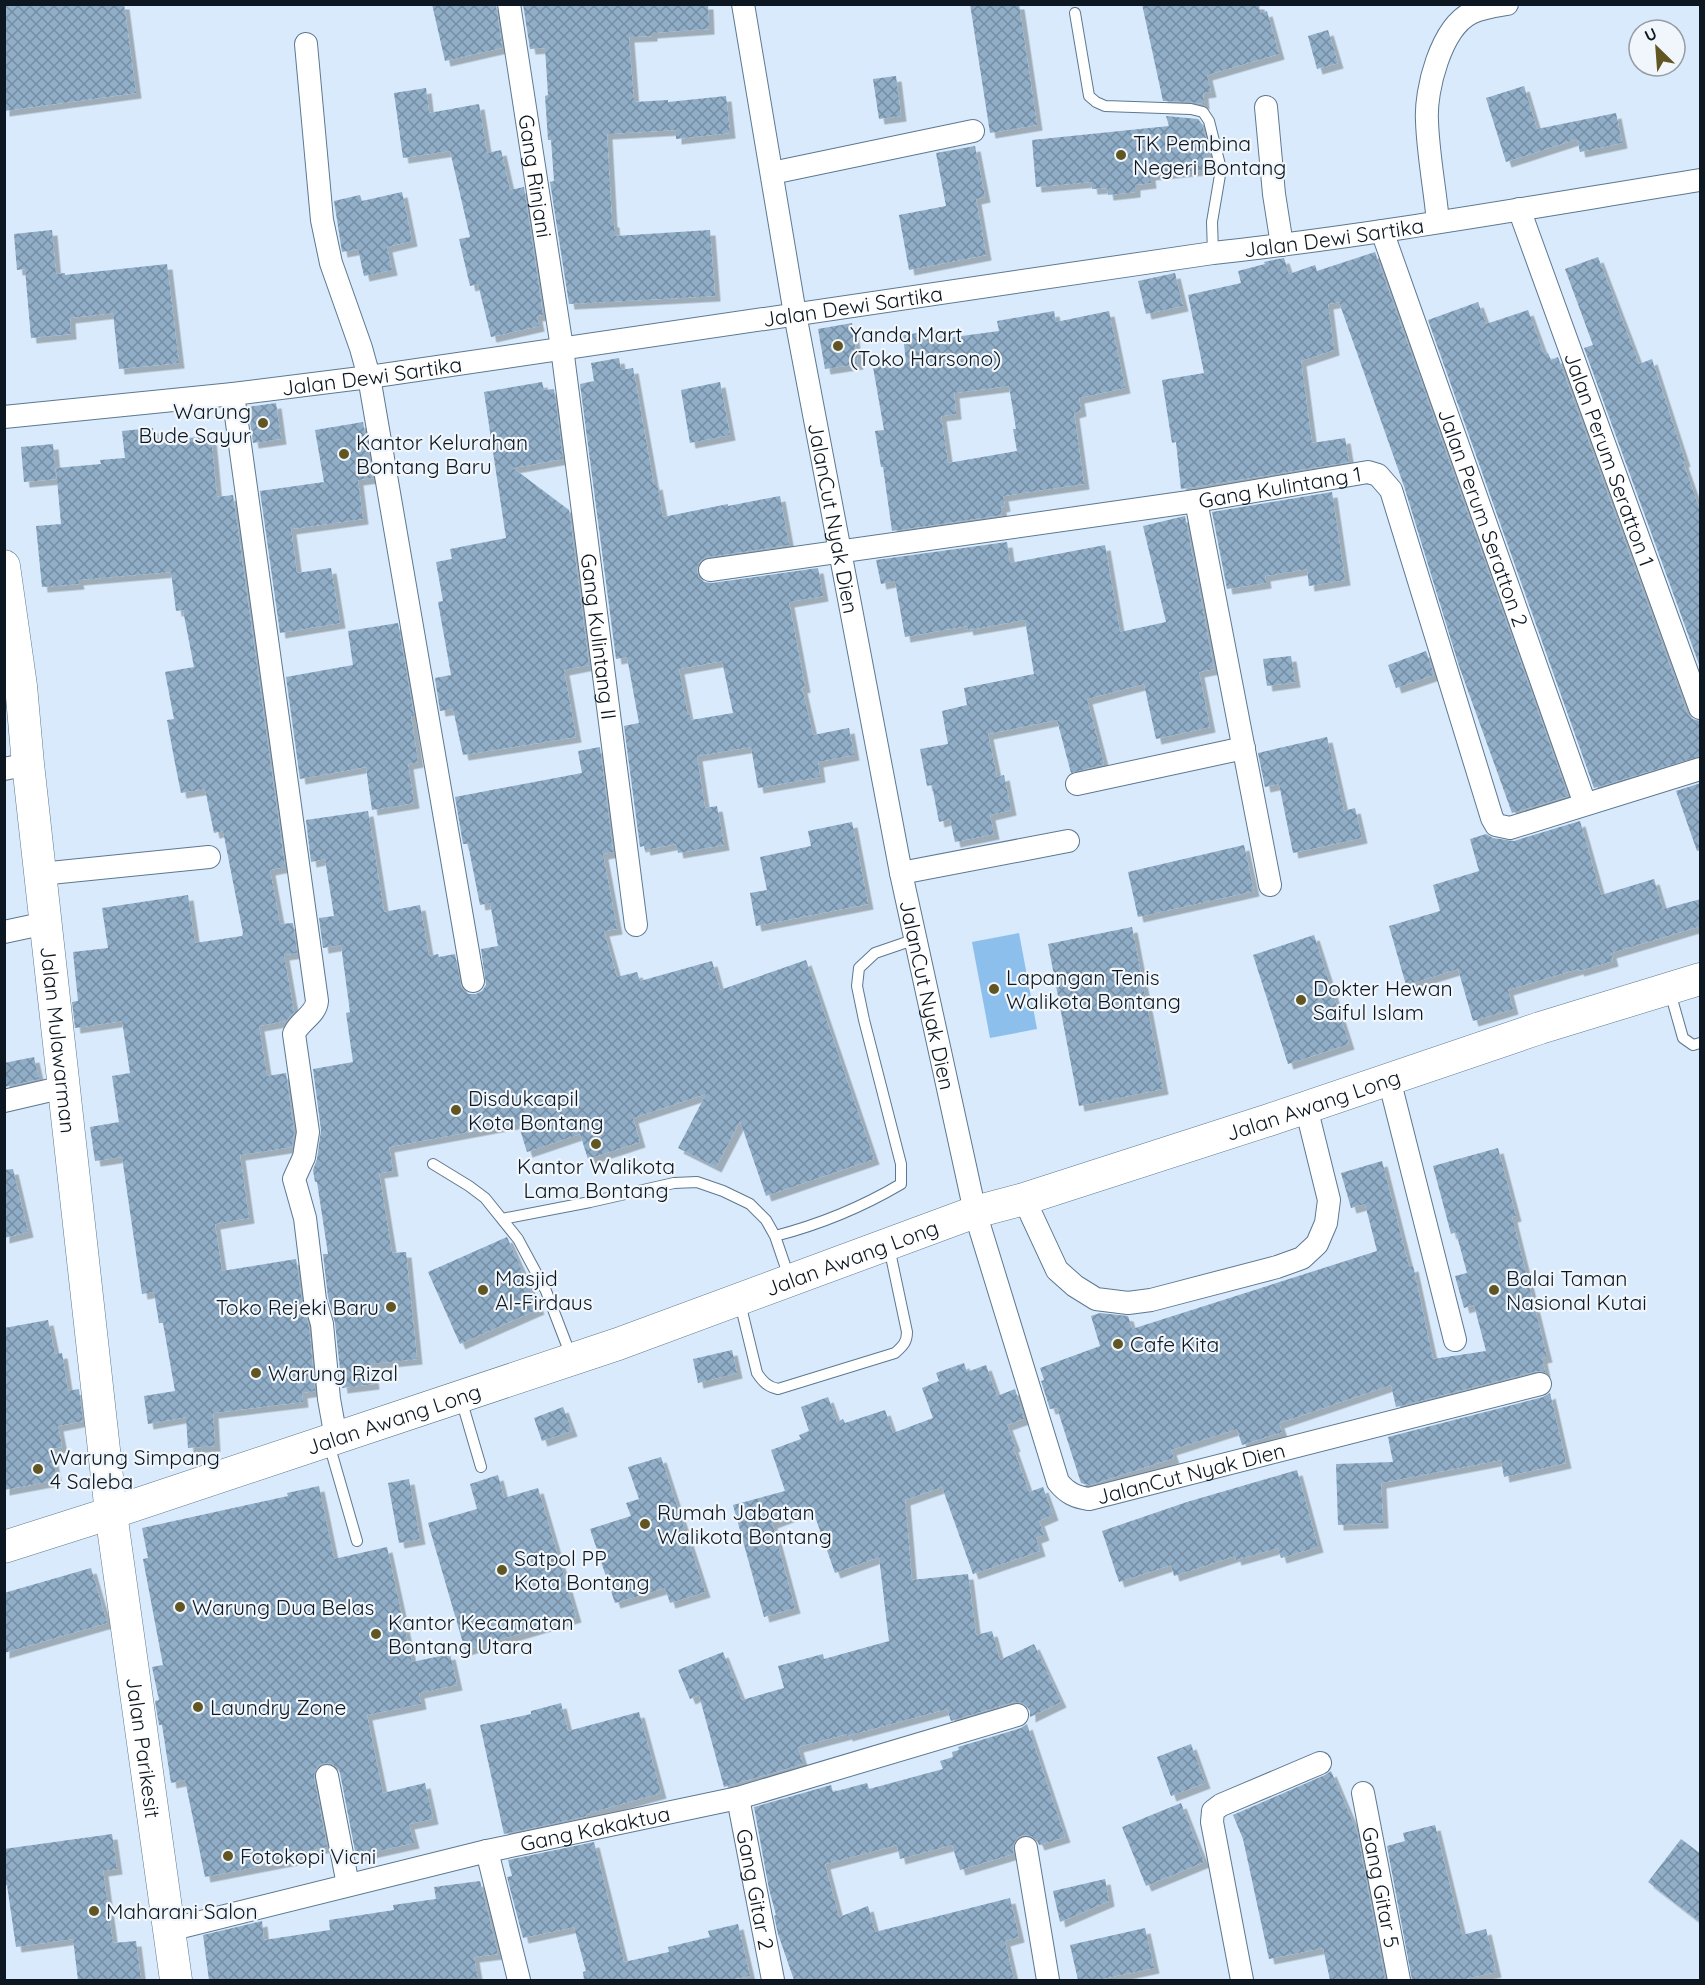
<svg xmlns="http://www.w3.org/2000/svg" width="1705" height="1985" viewBox="0 0 1705 1985" font-family="Quicksand,sans-serif">
<defs>
<pattern id="building-cross-hatch" width="8" height="8" patternUnits="userSpaceOnUse" patternTransform="scale(1.5)"><rect width="8" height="8" fill="#91aec8"/><path d="M0 0l8 8M0 8l8-8" fill="none" stroke="#758da2"/></pattern>
<filter id="shadow"><feDropShadow dx="5.5" dy="5.5" stdDeviation="0" flood-color="#0004"/></filter>
</defs>
<rect width="100%" height="100%" fill="#d8eafb"/>
<!-- green -->
<path fill="#8cbfec" d="M1019,933L1037,1029L990,1038L972,942Z"/>
<!-- building -->
<path fill="url(#building-cross-hatch)" fill-rule="evenodd" filter="url(#shadow)" d="M4,4H124L136,93L4,111Z
M432,4H496L502,48L445,61Z
M523,4H708L709,29L652,33V36L629,37L634,102L668,100V102L726,96L730,133L676,139V130L607,134L612,222H614L615,236L710,230L715,296L569,304L550,182L554,181L551,140H548L545,96L548,95L545,48L530,49Z
M970,4H1019L1037,125L990,133Z
M1142,4H1259L1260,13L1267,11L1279,54L1207,75L1211,92L1203,93L1204,104L1191,102L1163,101Z
M1328,30L1338,63L1317,69L1308,36Z
M896,76L901,116L879,119L873,79Z
M1524,86L1537,129L1616,113L1622,143L1580,152L1577,139L1506,162L1486,98Z
M426,88L429,113L479,104L487,153L501,150L510,190L524,187L543,315L537,316L539,326L491,337L478,284L470,286L459,239L470,237L450,151L403,158L394,93Z
M1166,116L1198,119L1202,124L1208,146L1210,169L1150,175L1151,183L1135,185V192L1108,195L1107,188L1092,189L1091,182L1036,187L1032,140L1169,126Z
M975,146L985,197L976,199L986,255L909,270L899,215L946,206L936,153Z
M402,192L412,241L387,247L392,270L364,276L358,249L342,252L334,201L360,195L362,201Z
M52,230L56,274L65,273V275L167,264L179,363L119,369L113,313L70,318L71,334L31,338L25,269L17,270L14,234Z
M1375,252L1568,796L1512,813L1459,666L1404,486L1339,302L1328,304L1334,350L1301,361L1312,443L1345,438L1349,462L1181,489L1176,442L1172,443L1162,380L1204,373L1188,295L1241,283L1238,271L1265,264L1264,262L1273,260L1284,258L1289,274L1315,265L1317,271Z
M1598,257L1639,364L1652,359L1685,461L1683,462L1701,513V670L1584,348L1593,345L1565,269Z
M1175,273L1183,306L1146,314L1138,281Z
M1478,302L1486,324L1528,310L1544,354L1548,353L1551,360L1558,357L1687,713L1692,719L1701,721V756L1594,788L1428,320Z
M1054,311L1056,322L1109,311L1125,388L1079,398L1081,411L1074,413L1084,484L1003,496L1005,506L1001,507L1002,515L892,531L883,467H881L875,431L884,430L873,367L906,362L903,335L938,330L939,339L999,331L997,321ZM1009,386L1016,429H1013L1017,451L948,463L941,416L956,414L954,393Z
M852,323L858,364L825,369L818,329Z
M619,358L621,370L633,368L654,485L657,484L663,517L728,504V506L780,496L789,545L708,557L702,559L698,564L697,572L699,578L704,582L712,583L818,568L823,596L789,602L805,687L802,688L813,735L849,728L854,755L818,762L820,777L758,788L751,747L697,756L705,808L717,806L724,845L678,853L676,844L645,850L644,846L640,847L624,726L639,723L627,657L616,659L580,384L594,381L591,363ZM722,661L733,713L691,720L690,715H688L679,669Z
M542,382L544,390L554,389L563,459L513,468L569,510L589,665L564,670L576,737L463,755L453,709L440,711L435,678L451,675L438,602L443,601L436,562L452,559L450,549L506,538L484,392Z
M720,382L730,435L690,443L681,390Z
M276,403L281,439L253,443L248,407Z
M363,422L373,478L358,480L363,519L291,529L297,573L331,568L340,623L280,633L260,491L324,482L315,430Z
M153,428L154,441L211,436L217,497L233,495L285,867L270,870L280,924L293,923L297,953L284,955L294,1012L286,1021L259,1026L267,1076L286,1073L294,1132L292,1147L240,1155L249,1218L215,1224L222,1271L296,1259L302,1302L309,1327L315,1391L302,1393L303,1402L213,1413L215,1446L188,1448L186,1417L148,1424L144,1396L175,1391L163,1323H159L154,1292L142,1294L122,1157L95,1161L90,1127L119,1122L112,1076L130,1073L122,1021L75,1028L72,1002L78,1001L73,952L108,948L102,908L188,895L195,943L242,936L243,933L223,831L214,833L205,789L181,793L174,758L167,720L174,719L165,672L194,667L183,610L176,611L171,572L78,580L79,584L42,587L36,526L61,524L56,468L101,464L100,460L125,458L122,431Z
M53,444L56,479L24,482L21,447Z
M1332,492L1345,580L1309,586L1307,569L1265,576L1266,583L1227,589L1212,512Z
M1185,516L1214,669L1199,672L1210,727L1156,739L1144,684L1087,699L1104,764L1071,773L1057,720L988,734L997,777L1004,775L1011,810L990,815L994,834L955,842L950,819L939,822L932,785L927,786L920,749L948,744L942,711L967,705L964,688L1034,674L1025,620L968,630L967,626L905,637L895,581L881,584L876,560L1007,542L1010,563L1105,545L1120,632L1166,622L1143,526Z
M398,623L414,716H411L418,762L408,764L414,803L372,810L366,767L300,779L286,677L353,665L348,631Z
M1426,651L1434,675L1396,688L1388,665Z
M1291,656L1295,682L1267,686L1263,659Z
M1327,737L1344,811L1355,808L1362,838L1293,853L1279,784L1265,787L1258,753Z
M600,747L613,852L603,854L617,929L604,931L617,977L637,972L640,981L712,961L720,990L806,960L874,1159L766,1196L740,1121L716,1167L678,1148L706,1094L633,1118L640,1142L588,1159L580,1134L527,1152L518,1123L389,1147L393,1171L379,1173L392,1253L406,1252L417,1359L371,1364L374,1384L342,1388L335,1323L328,1297L323,1254H328L317,1182H315L313,1170L317,1159L321,1130L313,1069L353,1062L346,1013L350,1012L341,945L323,948L319,918L334,916L325,859L311,862L306,820L368,811L384,912L420,905L429,956L438,954L439,957L455,954L462,989L469,994H476L482,991L486,985L481,949L498,946L490,903L480,905L468,844H463L455,797L582,773L578,751Z
M1701,783V850L1697,851L1676,791Z
M1580,821L1601,895L1654,879L1663,909L1701,899V926L1611,953L1613,961L1579,971L1578,969L1508,990L1513,1009L1473,1021L1458,969L1406,985L1389,926L1440,911L1433,885L1479,871L1470,839L1486,834L1493,838L1514,841Z
M852,822L868,904L756,926L750,893L767,890L760,857L811,846L808,831Z
M1244,845L1254,891L1138,917L1128,872Z
M1132,927L1163,1089L1079,1106L1048,944Z
M1314,935L1349,1044L1288,1064L1253,955Z
M34,1057L39,1079L4,1087V1063Z
M1498,1148L1516,1216L1512,1217L1547,1357L1542,1358L1545,1372L1537,1371L1396,1407L1391,1385L1279,1423L1282,1432L1242,1445L1237,1429L1171,1450L1174,1458L1090,1485L1081,1483L1057,1408L1050,1409L1041,1381L1044,1380L1040,1368L1100,1346L1091,1316L1100,1313L1128,1316L1132,1329L1377,1251L1365,1204L1351,1208L1341,1173L1382,1161L1409,1267L1413,1266L1433,1359L1486,1351L1474,1305L1464,1308L1455,1276L1467,1273L1456,1232L1451,1234L1433,1166Z
M13,1169L28,1232L4,1238V1170Z
M507,1237L539,1309L460,1344L428,1272Z
M48,1320L55,1354L62,1353L68,1391L79,1389L83,1421L58,1426L62,1447L51,1449L57,1480L4,1490V1328Z
M732,1350L737,1373L698,1383L693,1359Z
M964,1363L967,1372L986,1365L997,1396L1015,1389L1024,1419L1007,1425L1015,1446L1013,1447L1029,1492L1043,1487L1053,1515L1039,1521L1044,1535L1036,1538L1040,1551L973,1574L942,1487L905,1500L912,1580L968,1574L976,1635L992,1631L1000,1660L1034,1644L1061,1702L1030,1717V1711L1027,1706L1020,1702H1013L951,1721L947,1709L847,1736V1734L798,1747L803,1764L724,1787L699,1695L690,1699L678,1670L723,1652L742,1700L784,1688L778,1666L823,1654L824,1659L889,1641L879,1557L835,1573L812,1508L772,1523L795,1608L764,1617L733,1505L785,1491L771,1450L801,1439L799,1435L809,1431L801,1407L828,1397L837,1422L843,1419L845,1423L885,1410L893,1433L933,1418L922,1388L939,1381L936,1373Z
M1550,1393L1566,1463L1504,1477L1501,1460L1381,1483L1383,1523L1338,1525L1336,1464L1393,1462L1388,1437L1543,1397Z
M563,1407L572,1431L542,1441L534,1418Z
M661,1457L705,1592L670,1603L665,1588L615,1603L590,1529L631,1516L626,1503L639,1499L628,1467Z
M1297,1470L1318,1547L1281,1558L1278,1548L1236,1560L1235,1556L1174,1576L1171,1565L1119,1582L1102,1531L1187,1502Z
M498,1475L504,1498L538,1488L576,1617L465,1650L428,1523L477,1509L470,1484Z
M409,1479L420,1539L399,1543L388,1483Z
M319,1486L334,1559L387,1547L412,1662L450,1654L457,1685L419,1693L421,1704L367,1715L383,1793L425,1783L433,1819L409,1824L414,1843L356,1856L340,1773L338,1768L332,1764L324,1763L318,1766L315,1771L314,1778L327,1847L302,1852L303,1858L205,1877L185,1780L171,1783L162,1725H159L155,1701L159,1700L152,1667L163,1665L143,1559L148,1558L142,1528L288,1496L287,1493Z
M91,1568L107,1623L4,1653V1593Z
M561,1703L568,1731L639,1712L661,1793L586,1814L587,1816L504,1834L480,1725L531,1714V1711Z
M1027,1724L1065,1837L1039,1845L1037,1840L1031,1836L1023,1835L1018,1837L1014,1843L1013,1854L960,1870L952,1845L900,1859L897,1845L825,1864L839,1917L868,1906L875,1932L1010,1898L1019,1937L1005,1941L1014,1980H794L778,1934L774,1916L776,1915L769,1889L754,1807L831,1785L833,1792L867,1783L869,1789L943,1769L940,1761L953,1757L952,1752L959,1750L958,1747L1021,1728Z
M1191,1744L1205,1783L1171,1796L1157,1757Z
M1331,1771L1357,1832L1385,1980H1330L1323,1948L1269,1959L1243,1839L1233,1815L1325,1775Z
M1181,1803L1204,1862L1146,1886L1122,1827Z
M1435,1825L1462,1935L1486,1929L1496,1972L1461,1980H1412L1387,1846L1405,1841L1403,1833Z
M112,1834L117,1869L103,1871L113,1943L136,1941L141,1980H78L73,1939L16,1947L7,1885L4,1886V1849Z
M1681,1839L1701,1854V1923L1648,1882Z
M594,1842L624,1962L669,1952L668,1947L710,1937L708,1931L738,1924L750,1976L729,1980H584L583,1972L586,1971L574,1927L523,1938L507,1877L512,1876L508,1860Z
M1105,1879L1109,1901L1060,1922L1053,1891Z
M480,1881L498,1954L474,1957L478,1980H209L203,1935L262,1921L264,1940L330,1930L329,1920L394,1910L393,1905L436,1899L434,1887Z
M1145,1928L1154,1968L1097,1980H1078L1070,1945Z"/>
<g fill="none" stroke-linecap="round" stroke-linejoin="round">
<!-- lane casing -->
<g stroke="#5d7891" stroke-width="12">
<path id="lane" d="M1075,13L1089,96L1096,102L1105,106L1191,109L1203,112L1209,121L1221,169L1212,222L1213,253
M1670,992L1683,1038L1693,1045L1700,1043
M433,1164L469,1186L485,1198L518,1239L546,1291L571,1356
M502,1219L590,1202L674,1183L697,1182L723,1191L750,1204L766,1220L775,1236
M789,1277L775,1236C818,1225 862,1207 901,1184V1164L864,1020L857,986L859,968L875,953L916,939
M740,1303L757,1373C763,1382 768,1387 778,1389L895,1353C903,1346 907,1342 907,1332L889,1247
M461,1399L481,1467
M329,1444L357,1541"/>
</g>
<!-- street casing -->
<g stroke="#5d7891" stroke-width="24">
<g id="street">
<path id="s1" d="M509,4L562,348L636,925"/>
<path id="s2" d="M743,4L795,314L901,873L975,1212L1058,1482C1067,1493 1075,1497 1089,1499L1540,1384"/>
<path d="M306,44L322,220L331,263L361,348L369,377L473,981"/>
<path d="M1266,107L1274,194L1282,245"/>
<path d="M772,173L973,131"/>
<path id="s3" d="M1519,209L1700,708"/>
<path d="M1438,222C1435,189 1428,154 1427,121C1425,90 1441,28 1471,13C1481,8 1495,6 1507,4"/>
<path id="s4" d="M1382,231L1585,804"/>
<path d="M233,394L317,1001C316,1015 299,1021 294,1034L308,1132L304,1157L294,1179L305,1218L315,1300L322,1324L329,1399L336,1438"/>
<path id="s5" d="M4,417L233,394L369,377L1213,253C1377,235 1538,206 1700,180"/>
<path d="M1196,501L1270,885"/>
<path id="s6" d="M710,570L1196,501L1368,472L1378,475L1391,490L1492,818L1496,825L1510,828L1700,769"/>
<path d="M4,769L28,764"/>
<path d="M1077,784L1244,748"/>
<path d="M901,873L1068,841"/>
<path d="M40,874L209,857"/>
<path d="M4,932L46,923"/>
<path d="M1389,1079L1455,1340"/>
<path d="M4,1101L64,1087"/>
<path d="M1024,1199L1057,1270L1075,1286L1096,1299L1128,1303L1151,1300L1277,1267L1302,1258L1317,1244L1326,1223L1329,1200L1306,1107"/>
<path d="M327,1776L348,1885"/>
<path id="s7" d="M1363,1793L1399,1980"/>
<path id="s8" d="M738,1798L773,1980"/>
<path d="M1026,1848L1048,1980"/>
<path d="M487,1851L519,1980"/>
<path id="s9" d="M169,1930L487,1851L738,1798L1017,1715"/>
<path d="M1242,1980L1212,1822L1213,1811L1221,1805L1320,1763"/>
</g>
</g>
<!-- secondary casing -->
<g stroke="#5d7891" stroke-width="33">
<g id="secondary">
<path id="s10" d="M4,566L21,686L28,764L111,1513L176,1980"/>
<path id="s11" d="M4,1547L111,1513L618,1344L975,1212L1024,1199L1269,1120L1540,1028L1700,979"/>
</g>
</g>
<!-- lane -->
<use href="#lane" stroke="#fff" stroke-width="10"/>
<!-- street -->
<use href="#street" stroke="#fff" stroke-width="22"/>
<!-- secondary -->
<use href="#secondary" stroke="#fff" stroke-width="32"/>
</g>
<!-- markers -->
<g fill="#615522" stroke="#f0f6fb" stroke-width="2">
<circle cx="1121" cy="155" r="6"/>
<circle cx="838" cy="346" r="6"/>
<circle cx="263" cy="423" r="6"/>
<circle cx="344" cy="454" r="6"/>
<circle cx="994" cy="989" r="6"/>
<circle cx="1301" cy="1000" r="6"/>
<circle cx="456" cy="1110" r="6"/>
<circle cx="596" cy="1144" r="6"/>
<circle cx="483" cy="1290" r="6"/>
<circle cx="1494" cy="1290" r="6"/>
<circle cx="391" cy="1307" r="6"/>
<circle cx="1118" cy="1344" r="6"/>
<circle cx="256" cy="1373" r="6"/>
<circle cx="38" cy="1469" r="6"/>
<circle cx="645" cy="1524" r="6"/>
<circle cx="502" cy="1570" r="6"/>
<circle cx="180" cy="1607" r="6"/>
<circle cx="376" cy="1634" r="6"/>
<circle cx="198" cy="1707" r="6"/>
<circle cx="228" cy="1856" r="6"/>
<circle cx="94" cy="1911" r="6"/>
</g>
<g text-anchor="middle" dominant-baseline="central" stroke-width="4.5" stroke-linejoin="round" paint-order="stroke">
<!-- poi labels -->
<g font-size="21" fill="#0c1721" stroke="#f0f6fb" text-anchor="start">
<text x="1133" y="143">TK Pembina<tspan x="1133" dy="24">Negeri Bontang</tspan></text>
<text x="850" y="334">Yanda Mart<tspan x="850" dy="24">(Toko Harsono)</tspan></text>
<text x="251" y="411" text-anchor="end">Warung<tspan x="251" dy="24">Bude Sayur</tspan></text>
<text x="356" y="442">Kantor Kelurahan<tspan x="356" dy="24">Bontang Baru</tspan></text>
<text x="1006" y="977">Lapangan Tenis<tspan x="1006" dy="24">Walikota Bontang</tspan></text>
<text x="1313" y="988">Dokter Hewan<tspan x="1313" dy="24">Saiful Islam</tspan></text>
<text x="468" y="1098">Disdukcapil<tspan x="468" dy="24">Kota Bontang</tspan></text>
<text x="596" y="1166" text-anchor="middle">Kantor Walikota<tspan x="596" dy="24">Lama Bontang</tspan></text>
<text x="495" y="1278">Masjid<tspan x="495" dy="24">Al-Firdaus</tspan></text>
<text x="1506" y="1278">Balai Taman<tspan x="1506" dy="24">Nasional Kutai</tspan></text>
<text x="379" y="1307" text-anchor="end">Toko Rejeki Baru</text>
<text x="1130" y="1344">Cafe Kita</text>
<text x="268" y="1373">Warung Rizal</text>
<text x="50" y="1457">Warung Simpang<tspan x="50" dy="24">4 Saleba</tspan></text>
<text x="657" y="1512">Rumah Jabatan<tspan x="657" dy="24">Walikota Bontang</tspan></text>
<text x="514" y="1558">Satpol PP<tspan x="514" dy="24">Kota Bontang</tspan></text>
<text x="192" y="1607">Warung Dua Belas</text>
<text x="388" y="1622">Kantor Kecamatan<tspan x="388" dy="24">Bontang Utara</tspan></text>
<text x="210" y="1707">Laundry Zone</text>
<text x="240" y="1856">Fotokopi Vicni</text>
<text x="106" y="1911">Maharani Salon</text>
</g>
<!-- street labels -->
<g font-size="21" fill="#0c1721" stroke="#f0f6fb">
<text stroke="none"><textPath href="#s1" startOffset="174">Gang Rinjani</textPath></text>
<text stroke="none"><textPath href="#s5" startOffset="1342">Jalan Dewi Sartika</textPath></text>
<text stroke="none"><textPath href="#s5" startOffset="856">Jalan Dewi Sartika</textPath></text>
<text stroke="none"><textPath href="#s5" startOffset="370">Jalan Dewi Sartika</textPath></text>
<text stroke="none"><textPath href="#s3" startOffset="266">Jalan Perum Seratton 1</textPath></text>
<text stroke="none"><textPath href="#s6" startOffset="576">Gang Kulintang 1</textPath></text>
<text stroke="none"><textPath href="#s4" startOffset="304">Jalan Perum Seratton 2</textPath></text>
<text stroke="none"><textPath href="#s2" startOffset="522">JalanCut Nyak Dien</textPath></text>
<text stroke="none"><textPath href="#s1" startOffset="639">Gang Kulintang II</textPath></text>
<text stroke="none"><textPath href="#s2" startOffset="1008">JalanCut Nyak Dien</textPath></text>
<text stroke="none"><textPath href="#s10" startOffset="477">Jalan Mulawarman</textPath></text>
<text stroke="none"><textPath href="#s11" startOffset="1382">Jalan Awang Long</textPath></text>
<text stroke="none"><textPath href="#s11" startOffset="896">Jalan Awang Long</textPath></text>
<text stroke="none"><textPath href="#s11" startOffset="410">Jalan Awang Long</textPath></text>
<text stroke="none"><textPath href="#s2" startOffset="1654">JalanCut Nyak Dien</textPath></text>
<text stroke="none"><textPath href="#s10" startOffset="1190">Jalan Parikesit</textPath></text>
<text stroke="none"><textPath href="#s9" startOffset="438">Gang Kakaktua</textPath></text>
<text stroke="none"><textPath href="#s7" startOffset="96">Gang Gitar 5</textPath></text>
<text stroke="none"><textPath href="#s8" startOffset="93">Gang Gitar 2</textPath></text>
</g>
</g>
<!-- border -->
<rect width="1705" height="1985" fill="none" stroke="#0c1721" stroke-width="12"/>
<!-- north arrow -->
<g transform="translate(1657 48) rotate(335)"><circle r="28" fill="#f0f6fb" stroke="#959da4" stroke-width="1.5"/>
<path d="M0-4.5L10 22L0 15L-10 22Z" fill="#615522"/>
<text y="-9" font-size="16" font-weight="bold" text-anchor="middle" fill="#0c1721">U</text>
</g>
</svg>
